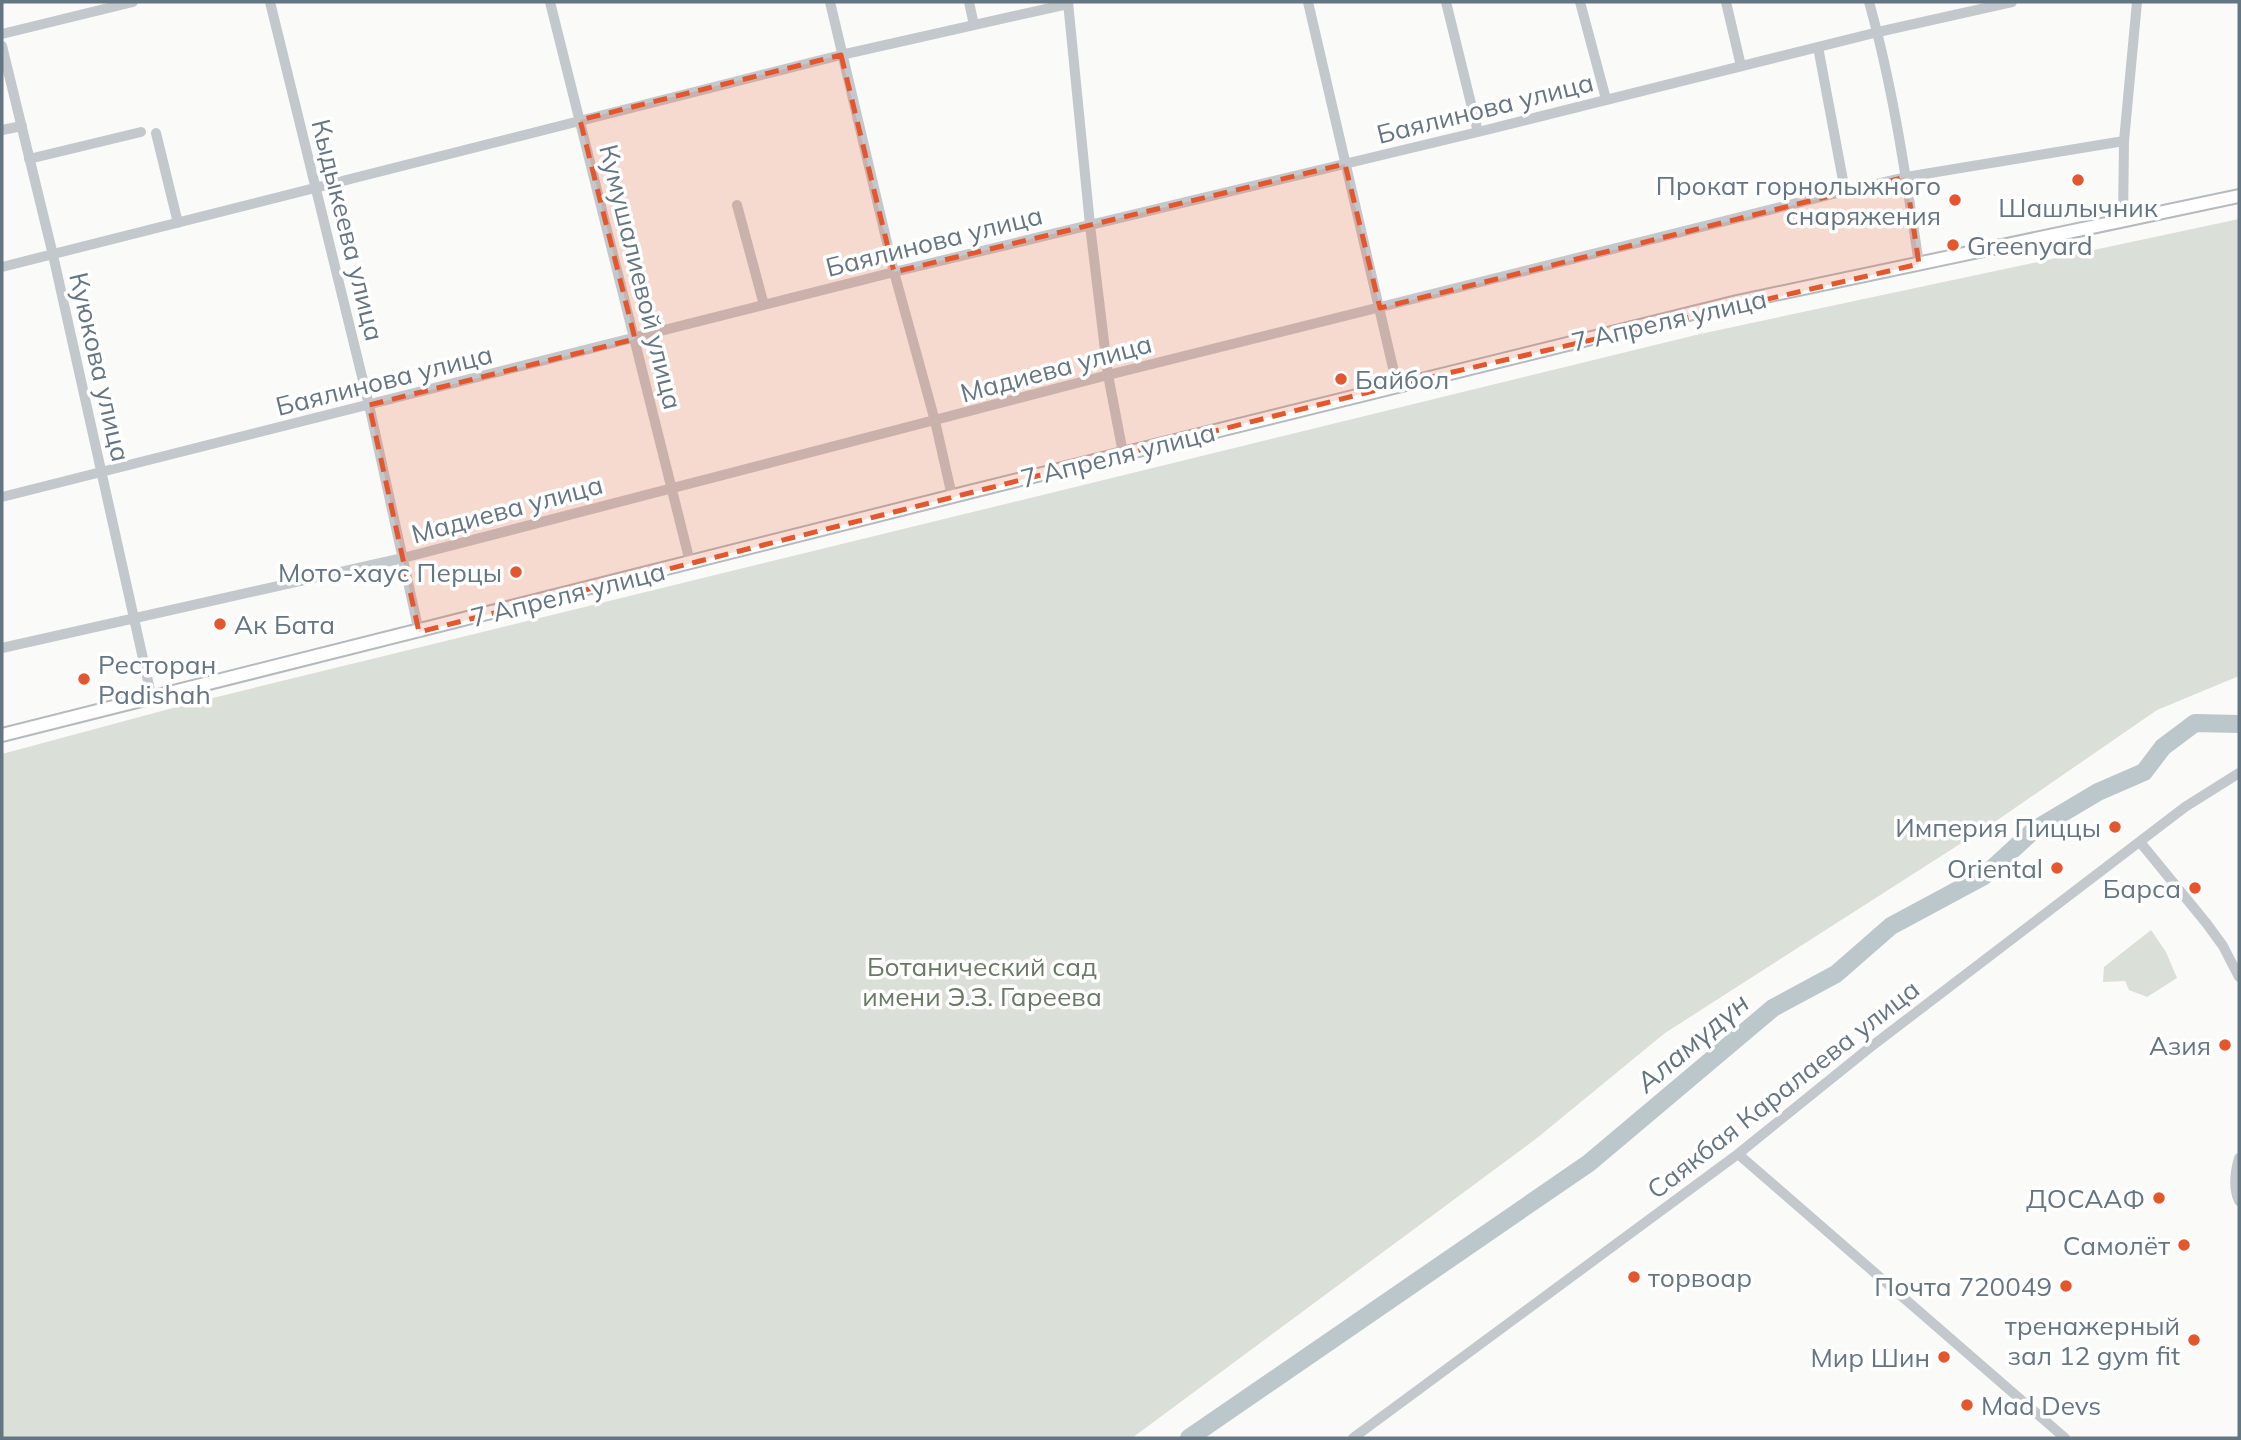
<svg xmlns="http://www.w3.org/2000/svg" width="2241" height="1440" viewBox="0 0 2241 1440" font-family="Mulish,sans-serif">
<rect width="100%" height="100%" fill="#fafaf8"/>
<!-- green -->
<path fill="#dadfd7" d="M2239,219V676L2157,710L1999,819L1665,1033L1537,1138L1132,1438H2V754L184,705L1700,334Z
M2151,930L2166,952L2177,978L2147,997L2129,990L2125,981L2103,982L2104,967Z"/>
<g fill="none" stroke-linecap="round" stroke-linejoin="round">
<!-- river -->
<path stroke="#bbc7cb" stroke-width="18" d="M1189,1438L1589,1163L1773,1008L1836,974L1891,926L1984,876L2034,830L2098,792L2144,772L2163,747L2195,723L2239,724"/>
<!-- major casing -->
<g stroke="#b5babe" stroke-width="16">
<path id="major" d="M2,735L969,492L1737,302L2239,196"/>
</g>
<!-- minor -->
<path stroke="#c3c8cc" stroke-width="10" d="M270,2L369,405L419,632
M550,2L690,562
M830,2L894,272L935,421L952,496
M969,2L974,25
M1068,2L1090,225L1108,375L1123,453
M1308,2L1397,385
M1446,2L1478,132
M1580,2L1606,99
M1726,2L1741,66
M1869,2C1893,87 1906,177 1919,264
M2,34L133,2
M2,46L53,255L152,699
M1818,47L1845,191
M2,130L22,126
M156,133L178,223
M29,159L141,132
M737,205L764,305
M2123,221L2124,141L2137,2
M2,267L841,55L1068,4
M2,497L894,272L1478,132L1878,32L2012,2
M2,648L403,558L1108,375L1845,191L1906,177L2124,141
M2140,842L2207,924L2223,946L2239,977
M1738,1154L2065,1438
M2239,1158C2235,1172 2233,1188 2239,1201
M1353,1438L1738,1154L1868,1049L2185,807L2239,773"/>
<!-- major -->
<use href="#major" stroke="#fff" stroke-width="12"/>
</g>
<!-- marked area -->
<path fill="#e4572e" fill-opacity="0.2" stroke="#e4572e" stroke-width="5" stroke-dasharray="14 9" stroke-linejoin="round" d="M841,55L894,272L1345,164L1380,308L1906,177L1919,264L1397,385L419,632L369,405L635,339L580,120Z"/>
<!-- markers -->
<g fill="#e4572e" stroke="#fff" stroke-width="2.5">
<circle cx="2078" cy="180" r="7"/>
<circle cx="1955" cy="200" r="7"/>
<circle cx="1953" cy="245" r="7"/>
<circle cx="1341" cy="379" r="7"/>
<circle cx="516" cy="572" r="7"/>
<circle cx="220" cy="624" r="7"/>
<circle cx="84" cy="679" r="7"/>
<circle cx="2115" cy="827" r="7"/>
<circle cx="2057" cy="868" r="7"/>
<circle cx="2195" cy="888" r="7"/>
<circle cx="2225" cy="1045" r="7"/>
<circle cx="2159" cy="1198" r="7"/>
<circle cx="2184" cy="1245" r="7"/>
<circle cx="1634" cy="1277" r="7"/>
<circle cx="2066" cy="1286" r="7"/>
<circle cx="2194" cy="1340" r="7"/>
<circle cx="1944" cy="1357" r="7"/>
<circle cx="1967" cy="1405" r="7"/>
</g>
<g text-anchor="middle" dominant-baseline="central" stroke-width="7" stroke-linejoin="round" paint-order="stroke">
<!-- street labels -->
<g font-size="26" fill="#657683" stroke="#fff">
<text transform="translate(1485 108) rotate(-14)">Баялинова улица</text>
<text transform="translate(348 230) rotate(76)">Кыдыкеева улица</text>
<text transform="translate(934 241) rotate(-14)">Баялинова улица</text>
<text transform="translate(641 277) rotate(76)">Кумушалиевой улица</text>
<text transform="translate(1669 320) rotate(-13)">7 Апреля улица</text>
<text transform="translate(100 367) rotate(77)">Куюкова улица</text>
<text transform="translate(1056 368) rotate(-15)">Мадиева улица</text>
<text transform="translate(384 380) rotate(-14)">Баялинова улица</text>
<text transform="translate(1118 455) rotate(-14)">7 Апреля улица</text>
<text transform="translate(507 509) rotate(-15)">Мадиева улица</text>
<text transform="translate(568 594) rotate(-14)">7 Апреля улица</text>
<text transform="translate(1783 1089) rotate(-38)">Саякбая Каралаева улица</text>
</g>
<!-- poi labels -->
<g font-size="26" fill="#657683" stroke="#fff" text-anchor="end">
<text x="1941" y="185">Прокат горнолыжного<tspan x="1941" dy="30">снаряжения</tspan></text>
<text x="2078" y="207" text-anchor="middle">Шашлычник</text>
<text x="1967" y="245" text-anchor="start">Greenyard</text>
<text x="1355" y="379" text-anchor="start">Байбол</text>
<text x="502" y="572">Мото-хаус Перцы</text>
<text x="234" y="624" text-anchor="start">Ак Бата</text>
<text x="98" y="664" text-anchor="start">Ресторан<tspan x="98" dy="30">Padishah</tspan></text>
<text x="2101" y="827">Империя Пиццы</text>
<text x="2043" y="868">Oriental</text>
<text x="2181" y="888">Барса</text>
<text x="2211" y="1045">Азия</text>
<text x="2145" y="1198">ДОСААФ</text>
<text x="2170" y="1245">Самолёт</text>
<text x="1648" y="1277" text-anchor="start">торвоар</text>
<text x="2052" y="1286">Почта 720049</text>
<text x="2180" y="1325">тренажерный<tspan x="2180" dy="30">зал 12 gym fit</tspan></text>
<text x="1930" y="1357">Мир Шин</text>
<text x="1981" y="1405" text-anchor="start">Mad Devs</text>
</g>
<!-- park labels -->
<g font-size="26" fill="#687a64" stroke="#fff">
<text x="982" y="966">Ботанический сад<tspan x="982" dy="30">имени Э.З. Гареева</tspan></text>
</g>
<!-- water labels -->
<g font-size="28" font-style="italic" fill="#60757c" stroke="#fff">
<text transform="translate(1692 1042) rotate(-40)">Аламүдүн</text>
</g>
</g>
<!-- border -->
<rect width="2241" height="1440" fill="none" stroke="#657683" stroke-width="7"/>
</svg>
